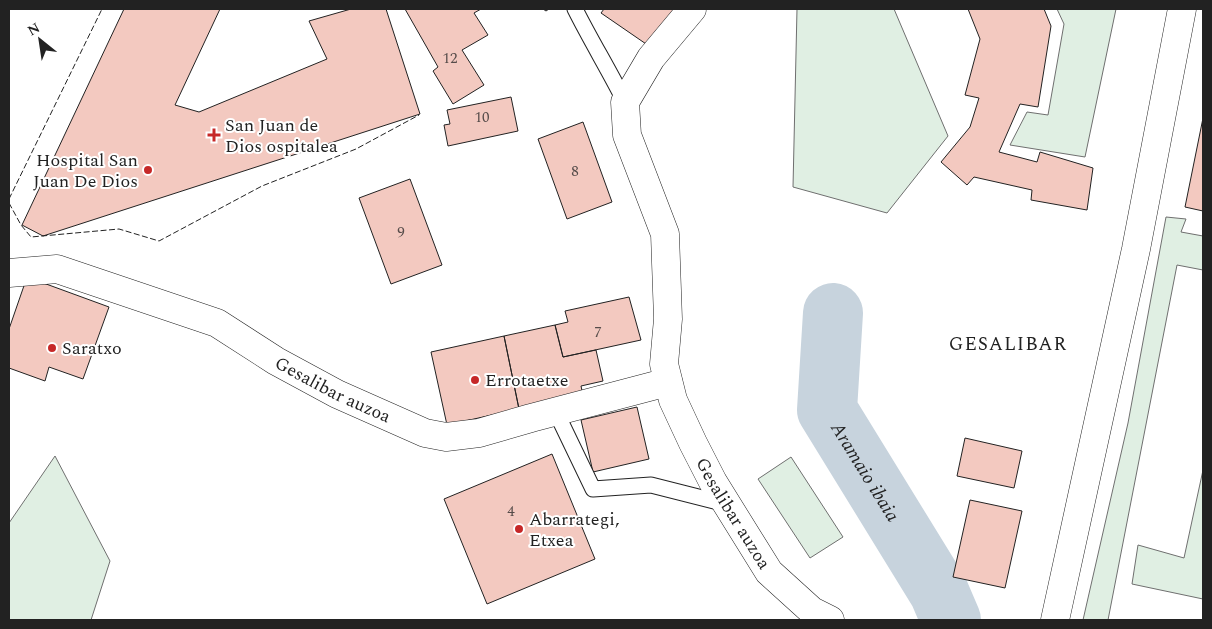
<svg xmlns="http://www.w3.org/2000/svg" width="1212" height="629" viewBox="0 0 1212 629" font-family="Spectral,serif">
<rect width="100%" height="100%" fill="#fff"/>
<!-- green -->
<path fill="#e0efe3" stroke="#6f6f6f" d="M797,9H894L948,136L887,213L793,187Z
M1057,9H1116L1085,157L1010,145L1027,112L1048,115L1064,24Z
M1166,217L1186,219L1181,232L1203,236V270L1177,265L1108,620H1083L1128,423Z
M55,456L110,561L91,620H9V523Z
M791,457L843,537L810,558L758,479Z
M1203,470V599L1132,584L1138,545L1184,558Z"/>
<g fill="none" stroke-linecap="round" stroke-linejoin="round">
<!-- river -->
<path stroke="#c7d3dd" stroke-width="60" id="s1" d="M833,313L827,410L939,592L951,620"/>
</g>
<!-- building -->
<path fill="#f3c9c0" stroke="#222" d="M124,9H220L175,105L199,112L327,59L309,21L351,9H386L420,114L43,236L22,225Z
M405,9H481L474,13L488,35L462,50L484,85L453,104L433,71L438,67Z
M604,9H678L649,46L601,13Z
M968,9H1044L1051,26L1038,107L1020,104L999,152L1037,162L1040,152L1093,168L1087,210L1031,200L1032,190L974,177L967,185L941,162L970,127L979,98L965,95L980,39Z
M511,97L518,131L448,146L444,125L450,124L447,110Z
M1203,118V211L1185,207Z
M583,122L612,202L567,219L538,139Z
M410,179L442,265L391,284L359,198Z
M27,277L109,307L83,379L49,367L45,381L9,368V329Z
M629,297L641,340L563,357L555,325L568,322L565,311Z
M555,325L563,357L596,350L603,381L581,386L583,395L519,409L504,336Z
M504,336L519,409L447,425L431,352Z
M637,407L649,459L593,472L581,420Z
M965,438L1022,451L1014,488L957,476Z
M552,454L595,559L487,604L444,499Z
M970,500L1022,511L1005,588L953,577Z"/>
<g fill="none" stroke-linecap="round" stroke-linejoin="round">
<!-- service casing -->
<g stroke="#222" stroke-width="17">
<path id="service" d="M575,9C591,41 609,70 625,102
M556,412L593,489L651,485L726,504"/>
</g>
<!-- minor casing -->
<g stroke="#222" stroke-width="29">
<g id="minor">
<path id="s2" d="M692,9L651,58L625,102L627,135L665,234L668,319L664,364L673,400L693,443L713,482L769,572L812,611L830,620"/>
<path id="s3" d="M9,273L57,269L217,323L276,361L337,394L425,433L446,437L479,433L531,418L668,382"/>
</g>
</g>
<!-- secondary casing -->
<g stroke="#222" stroke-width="29">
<path id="secondary" d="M1055,620L1136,249L1182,9"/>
</g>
<!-- service -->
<use href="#service" stroke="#fff" stroke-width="15"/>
<!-- minor -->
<use href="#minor" stroke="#fff" stroke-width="28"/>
<!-- secondary -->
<use href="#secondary" stroke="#fff" stroke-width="28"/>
<!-- fence -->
<path stroke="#222" stroke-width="1" stroke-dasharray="6 2.5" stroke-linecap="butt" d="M543,9L546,11L549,9
M9,199L102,9
M9,203L21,225L31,237L119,229L159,241L262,186L356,149L419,115"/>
</g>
<!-- markers -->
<g fill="#c62828" stroke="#fff" stroke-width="2">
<path d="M211.5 127.5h5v5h5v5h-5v5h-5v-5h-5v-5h5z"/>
<circle cx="148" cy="170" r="5"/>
<circle cx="52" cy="348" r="5"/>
<circle cx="475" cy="380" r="5"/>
<circle cx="519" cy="529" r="5"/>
</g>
<g text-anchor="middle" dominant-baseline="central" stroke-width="4" stroke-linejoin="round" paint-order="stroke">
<!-- number labels -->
<g font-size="15" fill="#564c4a">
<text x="450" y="58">12</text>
<text x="482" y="117">10</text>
<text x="575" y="171">8</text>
<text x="401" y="232">9</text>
<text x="598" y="332">7</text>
<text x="511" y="511">4</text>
</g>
<!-- poi labels -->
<g font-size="18" fill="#222" stroke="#fff" text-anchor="start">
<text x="225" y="125">San Juan de<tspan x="225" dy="21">Dios ospitalea</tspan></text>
<text x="138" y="160" text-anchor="end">Hospital San<tspan x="138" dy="21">Juan De Dios</tspan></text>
<text x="62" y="348">Saratxo</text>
<text x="485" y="380">Errotaetxe</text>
<text x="529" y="519">Abarrategi,<tspan x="529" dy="21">Etxea</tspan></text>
</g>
<!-- street labels -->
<g font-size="18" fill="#222" stroke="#fff">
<text stroke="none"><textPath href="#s3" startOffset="351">Gesalibar auzoa</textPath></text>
<text stroke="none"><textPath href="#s2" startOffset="550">Gesalibar auzoa</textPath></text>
</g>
<!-- neighbourhood labels -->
<g font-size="19" letter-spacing="1" fill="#222" stroke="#fff">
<text x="1008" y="344">GESALIBAR</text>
</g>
<!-- water labels -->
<g font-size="19" font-style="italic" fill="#222" stroke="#fff">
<text stroke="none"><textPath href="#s1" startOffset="170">Aramaio ibaia</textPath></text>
</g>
</g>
<!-- border -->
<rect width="1212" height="629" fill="none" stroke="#222222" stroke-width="20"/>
<!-- north arrow -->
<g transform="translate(40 40) rotate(330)" stroke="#ffffff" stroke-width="4" paint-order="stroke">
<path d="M0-4L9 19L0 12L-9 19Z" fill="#222222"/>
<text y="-8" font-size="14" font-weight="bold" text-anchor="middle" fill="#222222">N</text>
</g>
</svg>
